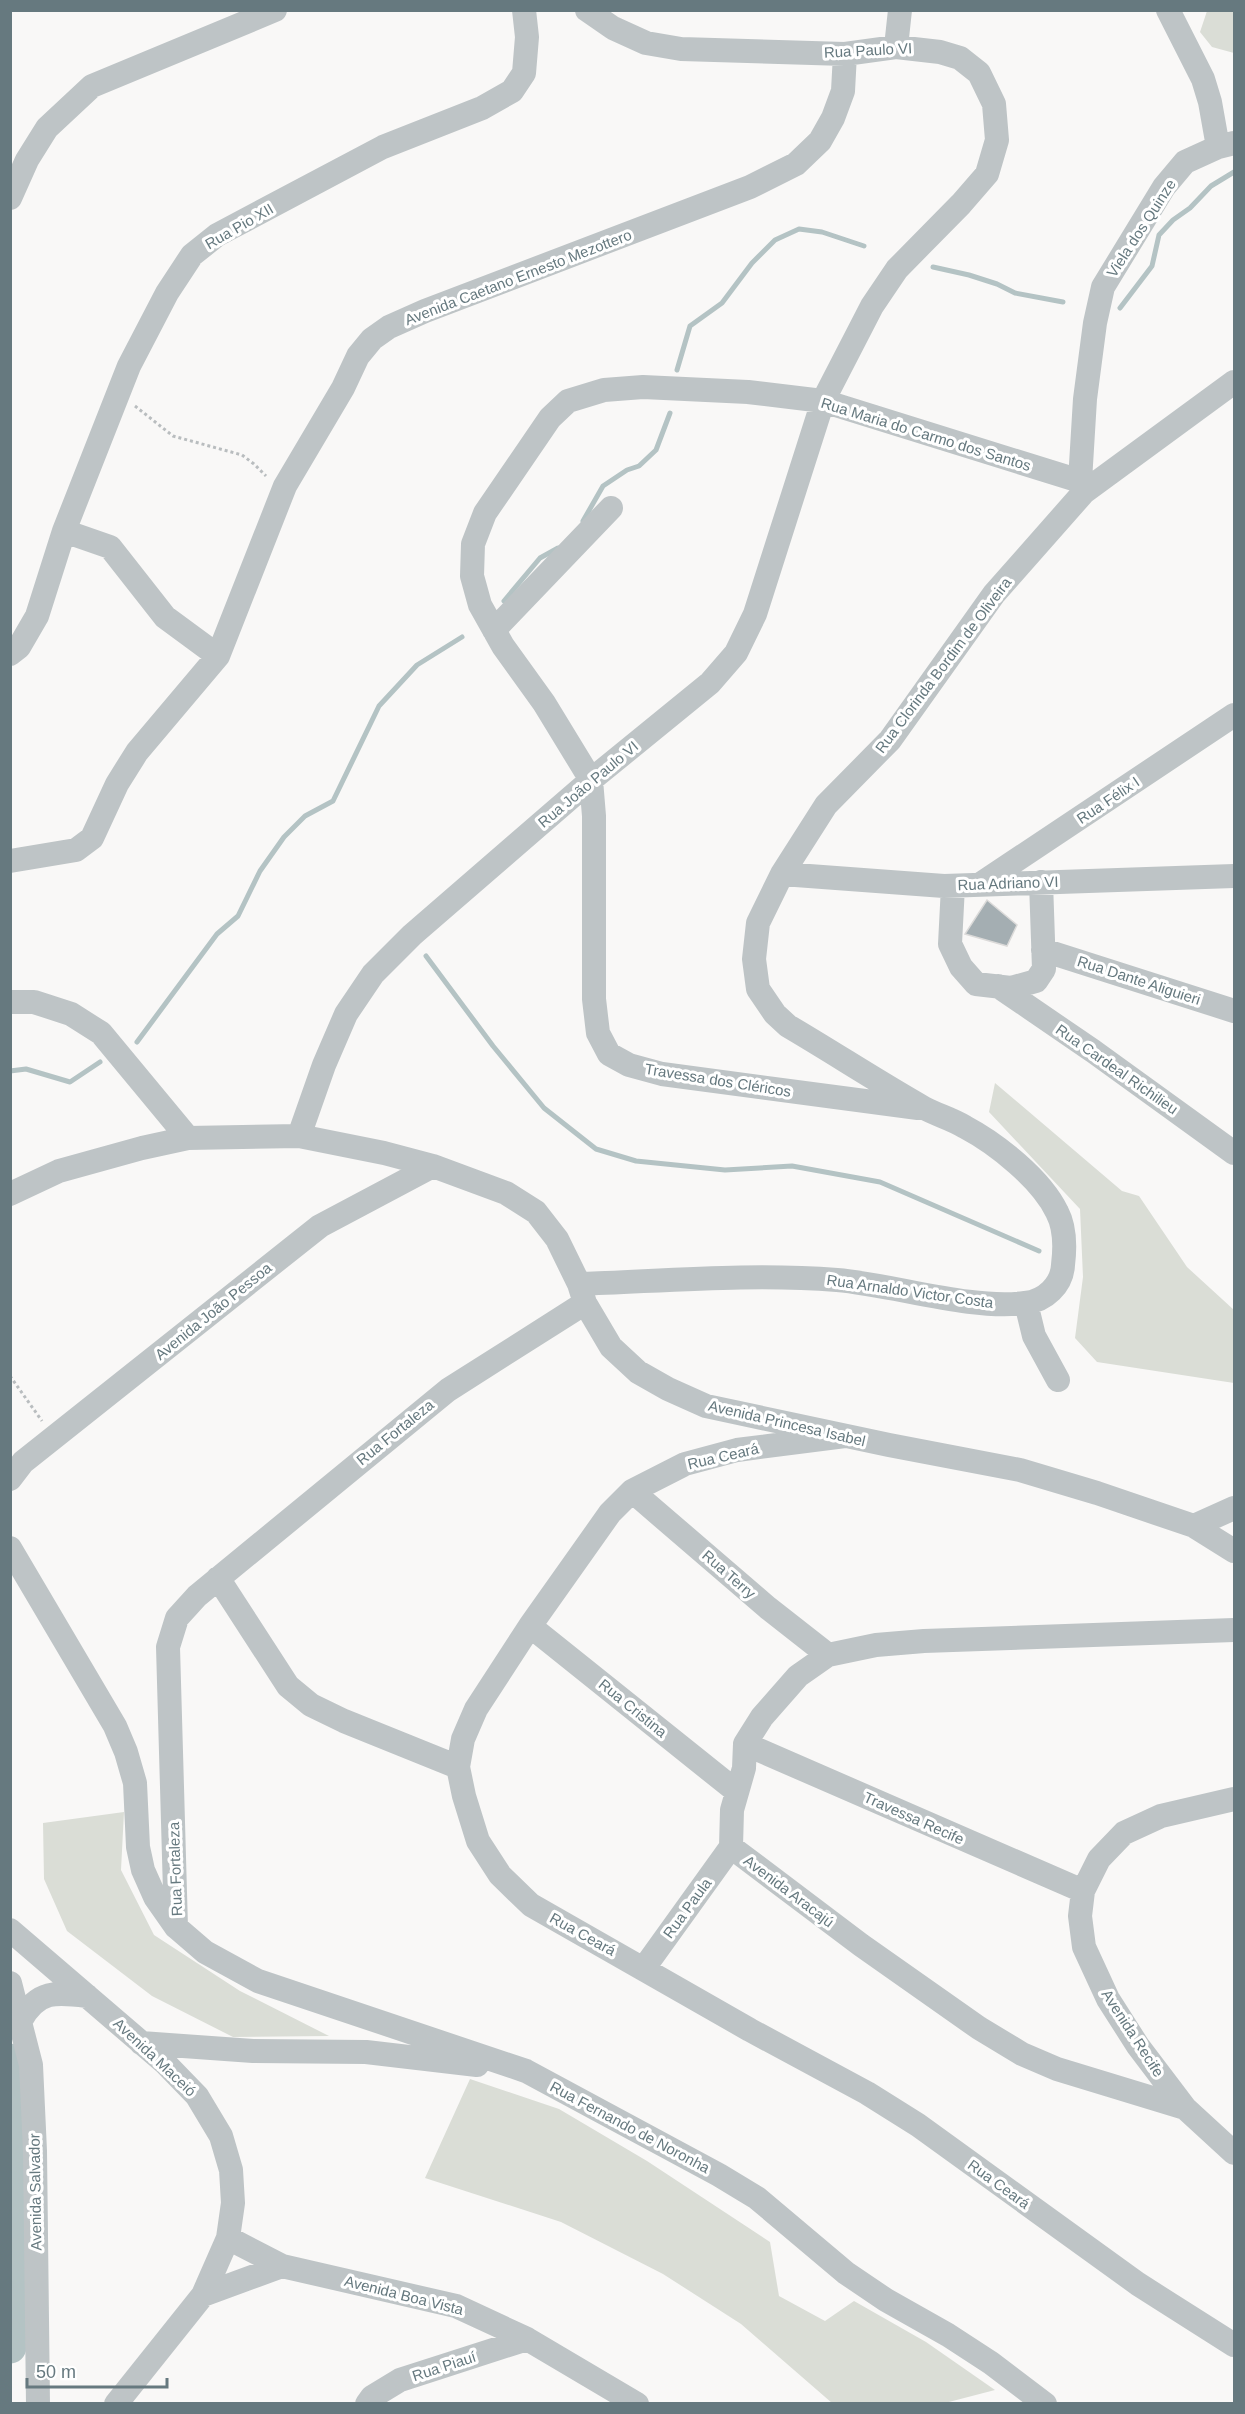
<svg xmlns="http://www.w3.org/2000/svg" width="1245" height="2414" viewBox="0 0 1245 2414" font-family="Helvetica,sans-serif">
<rect width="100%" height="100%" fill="#f9f8f7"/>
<!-- green -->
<path fill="#daddd6" d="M1207,11H1234V53L1212,47L1200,32Z
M995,1083L1122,1191L1139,1196L1187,1267L1234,1310V1383L1097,1362L1075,1338L1083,1277L1080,1209L989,1112Z
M124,1812L121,1870L154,1935L240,1991L329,2036L233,2037L152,1996L67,1931L44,1879L43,1823Z
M470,2079L559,2109L647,2161L770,2242L779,2296L825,2321L854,2301L926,2342L995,2390L945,2403H832L741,2324L663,2274L561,2222L425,2178Z"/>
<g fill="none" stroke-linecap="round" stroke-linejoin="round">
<!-- stream -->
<path stroke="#b4c3c4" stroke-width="5" d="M933,267L969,275L997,284L1015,293L1063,302
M1120,308L1152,266L1159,235L1173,220L1190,208L1211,186L1234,172
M677,370L690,326L722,303L752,263L775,240L799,229L822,232L864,246
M583,521L603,486L627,470L639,466L656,450L670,413
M504,601L540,558L558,548
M426,956L493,1046L544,1108L596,1149L636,1161L725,1170L792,1166L880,1182L1039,1251
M137,1042L217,934L238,916L260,871L284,837L305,816L333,801L379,706L417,665L462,637
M10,1071L26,1069L70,1082L100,1062"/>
<!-- river -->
<path stroke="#b4c3c4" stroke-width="33" d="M10,2060L19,2125L10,2347"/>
</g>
<!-- building -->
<path fill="#a4aeb2" stroke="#dbdad9" stroke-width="1.5" d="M987,900L1017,925L1007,946L965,934Z"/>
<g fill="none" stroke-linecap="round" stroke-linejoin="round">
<!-- path -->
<path stroke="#b9bdbf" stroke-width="3" stroke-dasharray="3 3" stroke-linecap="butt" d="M135,406L173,436L242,455L254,464L266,476
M10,1376L42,1421"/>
<!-- minor -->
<path stroke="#bec4c6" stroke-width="24" d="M1168,10L1203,79L1210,102L1218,147
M896,47L900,10
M10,198L27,160L47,128L92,86L275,10
M1084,492L1080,481L1085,399L1095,323L1103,287L1164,187L1185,162L1218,147L1234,143
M64,531L110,547L165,617L218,656
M494,630L611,508
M10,654L19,647L37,616L64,531L129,366L167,293L192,255L217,235L383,147L482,108L512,91L524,73L527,37L524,10
M10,861L76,850L92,838L117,784L137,752L218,656L285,486L343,388L358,356L372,339L389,327L425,311L750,187L796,164L820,141L833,118L843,91L845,54
M782,874L944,886L1234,876
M982,883L1234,715
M953,886L950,944L961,967L976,984L1011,988L1036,981L1044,969L1041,882
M1043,950L1234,1011
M998,986L1093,1051L1234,1153
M10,1002H34L71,1014L101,1033L188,1138
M918,1108L662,1074L629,1065L609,1054L598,1033L594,999V816L591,780L544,703L503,646L480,605L472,576L473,544L485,513L550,418L568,401L604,390L643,387L748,392L823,401L1080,481
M299,1136L324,1065L346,1014L373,974L412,935L591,780L710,683L736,653L755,614L823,401L872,306L897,269L961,204L987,174L997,140L994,104L979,73L960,58L940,52L896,47L845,54L681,49L646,43L613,28L587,10
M10,1194L59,1171L142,1148L188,1138L299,1136L384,1153L433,1166L506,1193L536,1212L557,1239L579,1284L585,1303L611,1347L638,1372L668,1389L706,1406L889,1445L1020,1470L1097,1493L1194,1526L1234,1551
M579,1284C665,1281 752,1273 837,1280C895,1285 970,1310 1025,1303C1045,1301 1062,1285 1063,1265C1065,1249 1065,1227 1057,1212C1041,1179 997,1144 965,1127C952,1119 937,1115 924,1108C878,1082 834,1053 788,1026L775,1014L758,989L754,959L758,923L782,874L826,805L890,740L994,594L1084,492L1234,382
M1026,1303L1034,1336L1058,1380
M845,1436L737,1450L685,1464L632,1491L610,1513L530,1626L476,1709L463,1739L458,1767L464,1796L478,1841L500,1875L531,1905L750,2030L867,2093L918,2125L1138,2284L1234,2345
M10,1479L23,1462L320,1226L433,1166
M632,1491L768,1608L828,1655
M1194,1526L1234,1508
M10,1548L115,1726L126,1752L135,1783L138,1847L143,1870L155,1897L176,1927L205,1952L258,1981L526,2071L719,2175L757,2198L846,2273L886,2300L948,2335L991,2363L1045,2404
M218,1578L288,1686L311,1705L344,1721L458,1767
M530,1626L736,1791
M745,1744L1083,1891
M1234,1799L1161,1816L1124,1833L1099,1859L1083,1891L1080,1916L1084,1947L1108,1999L1138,2046L1185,2108L1234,2153
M176,1927L168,1647L177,1618L197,1596L448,1390L585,1303
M10,1930L165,2063L197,2096L221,2136L231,2170L233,2203L228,2238L203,2295L116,2404
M644,1968L731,1847
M10,1983L31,2065L35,2151L38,2404
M21,2020C38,1990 56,1992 87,1996
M141,2043L253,2051L366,2052L477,2065
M1185,2108L1057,2069L1022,2054L979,2028L861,1945L731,1847L732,1810L744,1768L745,1744L762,1717L798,1676L828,1655L876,1645L924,1641L1234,1630
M228,2238L282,2266L456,2306L527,2339L637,2404
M203,2295L282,2266
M367,2404L372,2397L400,2380L527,2339"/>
</g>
<g text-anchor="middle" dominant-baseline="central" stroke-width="6" stroke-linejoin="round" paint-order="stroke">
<!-- street labels -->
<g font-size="15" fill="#66797f" stroke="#fff">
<text transform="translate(868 50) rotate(-3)">Rua Paulo VI</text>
<text transform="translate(239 226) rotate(-30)">Rua Pio XII</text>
<text transform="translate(1141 228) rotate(-57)">Viela dos Quinze</text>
<text transform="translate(518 277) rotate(-21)">Avenida Caetano Ernesto Mezottero</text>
<text transform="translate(926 434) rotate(17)">Rua Maria do Carmo dos Santos</text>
<text transform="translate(943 665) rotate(-53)">Rua Clorinda Bordim de Oliveira</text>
<text transform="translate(588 784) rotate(-40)">Rua João Paulo VI</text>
<text transform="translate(1108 800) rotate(-34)">Rua Félix I</text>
<text transform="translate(1008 883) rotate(-2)">Rua Adriano VI</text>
<text transform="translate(1139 980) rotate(18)">Rua Dante Aliguieri</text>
<text transform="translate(1117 1069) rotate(35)">Rua Cardeal Richilieu</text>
<text transform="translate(718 1080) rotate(9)">Travessa dos Cléricos</text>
<text transform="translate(910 1291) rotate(8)">Rua Arnaldo Victor Costa</text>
<text transform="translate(213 1311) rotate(-39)">Avenida João Pessoa</text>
<text transform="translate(787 1423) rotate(13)">Avenida Princesa Isabel</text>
<text transform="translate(395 1432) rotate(-39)">Rua Fortaleza</text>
<text transform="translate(723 1456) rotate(-13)">Rua Ceará</text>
<text transform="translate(729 1574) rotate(41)">Rua Terry</text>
<text transform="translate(633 1708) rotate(39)">Rua Cristina</text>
<text transform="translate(914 1818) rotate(24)">Travessa Recife</text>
<text transform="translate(175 1869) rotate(-92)">Rua Fortaleza</text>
<text transform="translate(789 1891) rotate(37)">Avenida Aracajú</text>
<text transform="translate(687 1908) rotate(-54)">Rua Paula</text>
<text transform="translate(583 1934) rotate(29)">Rua Ceará</text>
<text transform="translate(1133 2033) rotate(57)">Avenida Recife</text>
<text transform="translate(155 2057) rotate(43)">Avenida Maceió</text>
<text transform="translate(630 2127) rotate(28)">Rua Fernando de Noronha</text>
<text transform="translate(999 2184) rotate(36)">Rua Ceará</text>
<text transform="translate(35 2192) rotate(-91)">Avenida Salvador</text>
<text transform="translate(404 2295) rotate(14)">Avenida Boa Vista</text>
<text transform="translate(444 2366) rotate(-18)">Rua Piauí</text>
</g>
</g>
<!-- border -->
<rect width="1245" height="2414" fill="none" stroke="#66797f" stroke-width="24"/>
<!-- scale -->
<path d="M27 2378v9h140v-9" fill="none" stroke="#66797f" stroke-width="3"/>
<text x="36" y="2378" font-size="18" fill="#66797f" stroke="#ffffff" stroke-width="4.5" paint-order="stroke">50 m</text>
</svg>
